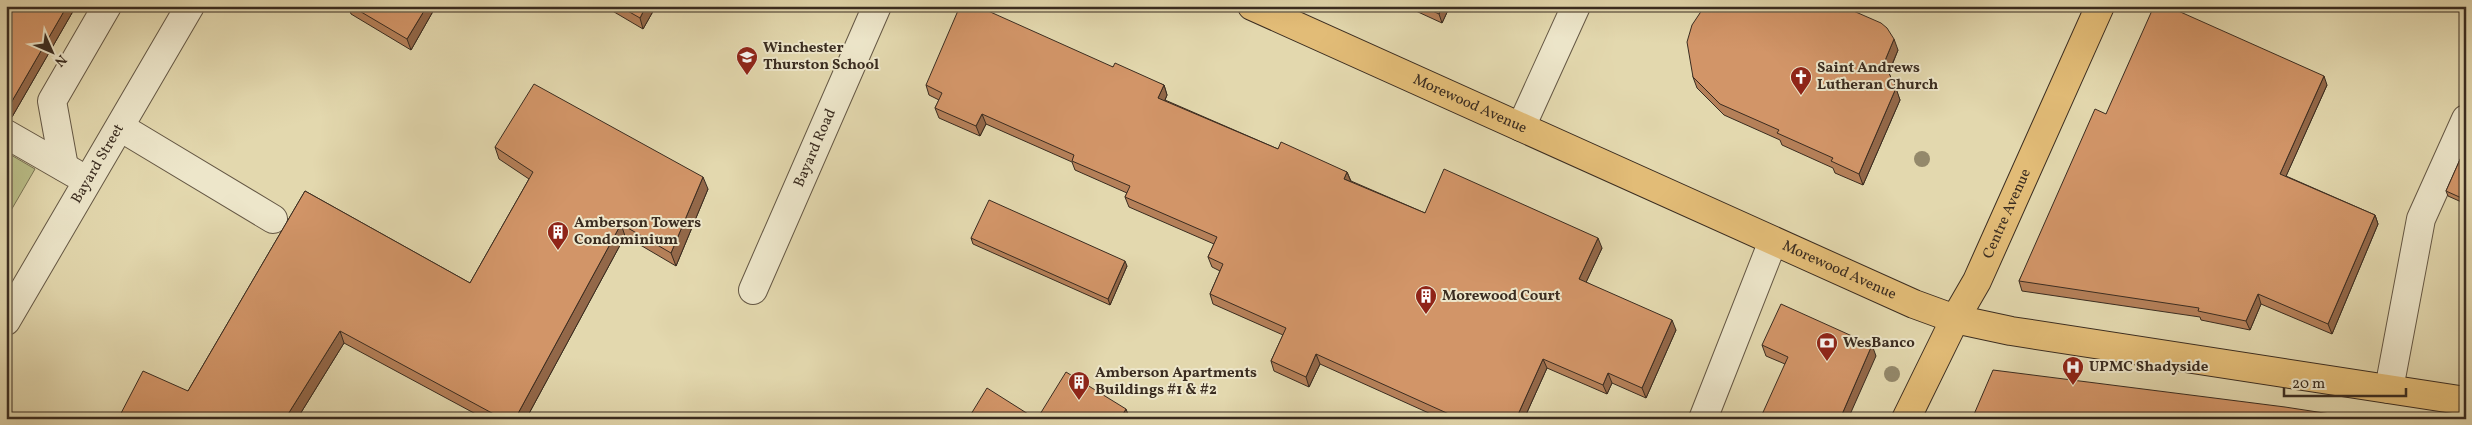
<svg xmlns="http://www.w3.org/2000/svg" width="2472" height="425" viewBox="0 0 2472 425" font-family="Vollkorn,serif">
<rect width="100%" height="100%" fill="#e3d8ae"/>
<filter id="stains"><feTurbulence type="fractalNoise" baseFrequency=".004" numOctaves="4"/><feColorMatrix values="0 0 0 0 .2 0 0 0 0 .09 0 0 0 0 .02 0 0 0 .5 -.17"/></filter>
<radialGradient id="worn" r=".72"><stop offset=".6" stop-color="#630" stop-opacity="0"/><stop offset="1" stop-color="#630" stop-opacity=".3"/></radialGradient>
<!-- green -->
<path fill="#b9bd87" stroke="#7a7454" d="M6,152L35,169L6,219Z"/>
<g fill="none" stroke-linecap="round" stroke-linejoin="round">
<!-- minor casing -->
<g stroke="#645744" stroke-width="30">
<g id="minor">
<path d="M120,127L273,219"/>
<path d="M1521,127L1576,6"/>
<path d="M6,134L74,173"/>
<path d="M64,167L52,101L107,6"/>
<path id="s1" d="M753,290L877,6"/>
<path id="s2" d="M6,321L190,6"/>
<path d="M2389,389L2421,219L2466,119"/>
<path d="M1703,419L1773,241"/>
</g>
</g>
<!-- major casing -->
<g stroke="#3a2c20" stroke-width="30">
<g id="major">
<path id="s3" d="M1252,6L1914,304L1955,319L2011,331L2466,401"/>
<path id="s4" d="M1906,419L1955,319L1977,281L2100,6"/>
</g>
</g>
<!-- minor -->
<use href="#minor" stroke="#ede6ca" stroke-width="28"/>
<!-- major -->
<use href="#major" stroke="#e2bc77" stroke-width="28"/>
</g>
<!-- trees -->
<g fill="#94896b">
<circle cx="1922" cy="159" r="8"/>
<circle cx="1892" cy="374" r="8"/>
</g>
<!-- wall -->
<path fill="#b58059" stroke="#3a2c20" d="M6,6H76L12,117L6,113Z
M348,6H436L411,50L351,14Z
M604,6H656L643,29Z
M1405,6H1450L1442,23Z
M1706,6H1843V7L1898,50L1889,73L1900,100L1863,185L1835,173L1833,168L1782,145L1780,140L1724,115L1697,88L1693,77Z
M1113,67L1164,85L1167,95L1165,100L1278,149L1347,172L1351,181L1425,213L1602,248L1586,282L1676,330L1646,398L1612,383L1607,394L1547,368L1524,419H1442L1320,364L1309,387L1274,371L1271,361L1283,335L1213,304L1210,294L1220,271L1212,267L1208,257L1214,244L1129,207L1125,197L1127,193L1075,170L1072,162L986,124L980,136L939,118L935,108L939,100L929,95L926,85Z
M2327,85L2286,176L2375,215L2378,224L2332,334L2261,304L2250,330L2201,320L2200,317L2022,291L2019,281L2106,114Z
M2466,146V204L2448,196L2446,191Z
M495,147L708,189L676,266L625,236L526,419H485L344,343L297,419H118L188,391L305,191L470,283L529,179L499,159Z
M971,238L1127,266L1110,305L973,244Z
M1762,345L1876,356L1785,364L1766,356Z"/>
<!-- shaded-wall -->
<path fill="#936849" stroke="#3a2c20" d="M67,6H76L12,117L8,108Z
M427,6H436L411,50L407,39Z
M646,6H656L643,29L640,18Z
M1442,6H1450L1442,23L1439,14Z
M1894,39L1898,50L1888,74L1884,63Z
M2324,76L2327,85L2283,183L2280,174Z
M1164,85L1167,95L1162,107L1158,98Z
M1896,88L1900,100L1863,185L1859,174Z
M982,114L986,124L980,136L976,126Z
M1347,172L1351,182L1344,179Z
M703,177L708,189L676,266L671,253Z
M2375,215L2378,224L2332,334L2328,324Z
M621,224L625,236L526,419H515Z
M1598,238L1602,248L1583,289L1579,279Z
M1125,261L1127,266L1110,305L1108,299Z
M2258,294L2261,304L2250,330L2246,321Z
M1672,320L1676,330L1646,398L1642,388Z
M340,331L344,343L297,419H285Z
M1872,345L1876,356L1848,419H1840Z
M1316,354L1320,364L1309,387L1306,377Z
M1543,359L1547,368L1524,419H1516Z
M1608,373L1612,383L1607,394L1603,385Z
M1126,409L1130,419H1120Z"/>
<!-- building -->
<path fill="#d29568" stroke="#3a2c20" d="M6,6H67L8,108L6,106Z
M351,6H427L407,39Z
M619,6H646L640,18Z
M960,6H977L1113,67L1115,63L1164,85L1158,98L1278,149L1281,142L1347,172L1344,179L1425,213L1444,169L1598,238L1579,279L1672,320L1642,388L1608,373L1603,385L1543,359L1516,419H1460L1316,354L1306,377L1271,361L1286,328L1210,294L1223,264L1208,257L1217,237L1125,197L1130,186L1072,161L1074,155L982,114L976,126L935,108L942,93L926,85Z
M1422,6H1442L1439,14Z
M1706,6H1842L1881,23L1887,28L1894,39L1884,63L1896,88L1859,174L1831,161L1833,158L1777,133L1779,130L1720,104L1693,77L1687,42L1692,25L1702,10Z
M2154,6H2167L2324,76L2280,174L2375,215L2328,324L2258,294L2246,321L2198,311L2199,308L2019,281L2095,109L2106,114Z
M534,84L703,177L671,253L621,224L515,419H503L340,331L285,419H118L143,371L188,391L305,191L470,283L533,172L495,147Z
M2466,146V200L2446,191Z
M989,200L1125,261L1108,299L971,238Z
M1781,304L1872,345L1840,419H1760L1788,357L1762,345Z
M1993,370L2285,407L2363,419H1972Z
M1066,372L1126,409L1120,419H1037Z
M987,388L1036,419H968Z"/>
<!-- icons -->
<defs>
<g id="school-pin" transform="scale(1.125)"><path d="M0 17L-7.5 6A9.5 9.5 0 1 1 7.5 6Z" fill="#8f2418" stroke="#ede6ca"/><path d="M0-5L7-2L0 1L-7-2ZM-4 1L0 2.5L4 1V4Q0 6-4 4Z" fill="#fff"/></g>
<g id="church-pin" transform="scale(1.125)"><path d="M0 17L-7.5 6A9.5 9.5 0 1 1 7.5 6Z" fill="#8f2418" stroke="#ede6ca"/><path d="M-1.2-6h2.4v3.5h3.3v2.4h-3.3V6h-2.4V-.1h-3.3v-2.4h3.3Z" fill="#fff"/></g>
<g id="building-pin" transform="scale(1.125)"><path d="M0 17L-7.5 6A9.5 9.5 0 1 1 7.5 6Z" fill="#8f2418" stroke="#ede6ca"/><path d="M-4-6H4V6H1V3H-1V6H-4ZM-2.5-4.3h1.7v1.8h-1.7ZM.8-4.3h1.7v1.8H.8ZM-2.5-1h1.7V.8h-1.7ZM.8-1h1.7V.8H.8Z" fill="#fff"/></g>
<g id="bank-pin" transform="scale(1.125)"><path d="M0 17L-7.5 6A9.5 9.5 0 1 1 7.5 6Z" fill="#8f2418" stroke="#ede6ca"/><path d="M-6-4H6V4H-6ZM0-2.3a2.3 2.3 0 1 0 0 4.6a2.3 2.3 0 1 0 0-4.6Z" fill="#fff"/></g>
<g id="hospital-pin" transform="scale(1.125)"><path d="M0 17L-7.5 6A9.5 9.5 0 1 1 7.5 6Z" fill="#8f2418" stroke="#ede6ca"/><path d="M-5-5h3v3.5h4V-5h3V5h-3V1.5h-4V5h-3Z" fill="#fff"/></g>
</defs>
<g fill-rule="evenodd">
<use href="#school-pin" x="747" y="57"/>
<use href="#church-pin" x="1801" y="77"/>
<use href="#building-pin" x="558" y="232"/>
<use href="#building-pin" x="1426" y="296"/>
<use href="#bank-pin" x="1827" y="343"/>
<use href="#hospital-pin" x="2073" y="367"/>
<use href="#building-pin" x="1079" y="382"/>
</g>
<g text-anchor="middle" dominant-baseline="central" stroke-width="4" stroke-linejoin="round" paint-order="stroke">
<!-- poi labels -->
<g font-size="15" font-weight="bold" fill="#3a2c20" stroke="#ede6ca" text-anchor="start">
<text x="763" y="48">Winchester<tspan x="763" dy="17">Thurston School</tspan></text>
<text x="1817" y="68">Saint Andrews<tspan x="1817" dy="17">Lutheran Church</tspan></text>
<text x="574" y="223">Amberson Towers<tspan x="574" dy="17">Condominium</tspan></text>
<text x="1442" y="296">Morewood Court</text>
<text x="1843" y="343">WesBanco</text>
<text x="2089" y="367">UPMC Shadyside</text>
<text x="1095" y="373">Amberson Apartments<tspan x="1095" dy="17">Buildings #1 &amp; #2</tspan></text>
</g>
<!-- street labels -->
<g font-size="15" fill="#3a2c20" stroke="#ede6ca">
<text stroke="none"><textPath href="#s3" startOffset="239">Morewood Avenue</textPath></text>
<text stroke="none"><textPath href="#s1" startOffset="155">Bayard Road</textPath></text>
<text stroke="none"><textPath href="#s2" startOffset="182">Bayard Street</textPath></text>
<text stroke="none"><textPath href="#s4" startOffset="229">Centre Avenue</textPath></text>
<text stroke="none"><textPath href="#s3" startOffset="644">Morewood Avenue</textPath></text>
</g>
</g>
<!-- margin -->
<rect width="2472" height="425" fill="none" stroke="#e3d8ae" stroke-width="25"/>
<rect x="8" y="8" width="2457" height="410" fill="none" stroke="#3a2c20" stroke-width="2.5"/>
<rect x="12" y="12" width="2447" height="400" fill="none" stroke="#3a2c20"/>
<!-- north arrow -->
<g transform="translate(52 52) rotate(135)" stroke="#ede6ca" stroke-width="4" paint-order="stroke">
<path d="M0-4L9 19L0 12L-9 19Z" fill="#3a2c20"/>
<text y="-8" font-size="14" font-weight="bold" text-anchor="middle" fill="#3a2c20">N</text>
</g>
<!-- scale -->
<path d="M2284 388v8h122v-8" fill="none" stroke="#3a2c20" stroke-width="2.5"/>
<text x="2292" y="388" font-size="15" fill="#3a2c20" stroke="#ede6ca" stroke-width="4" paint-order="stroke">20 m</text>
<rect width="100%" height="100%" filter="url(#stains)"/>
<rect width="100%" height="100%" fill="url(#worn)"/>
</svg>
